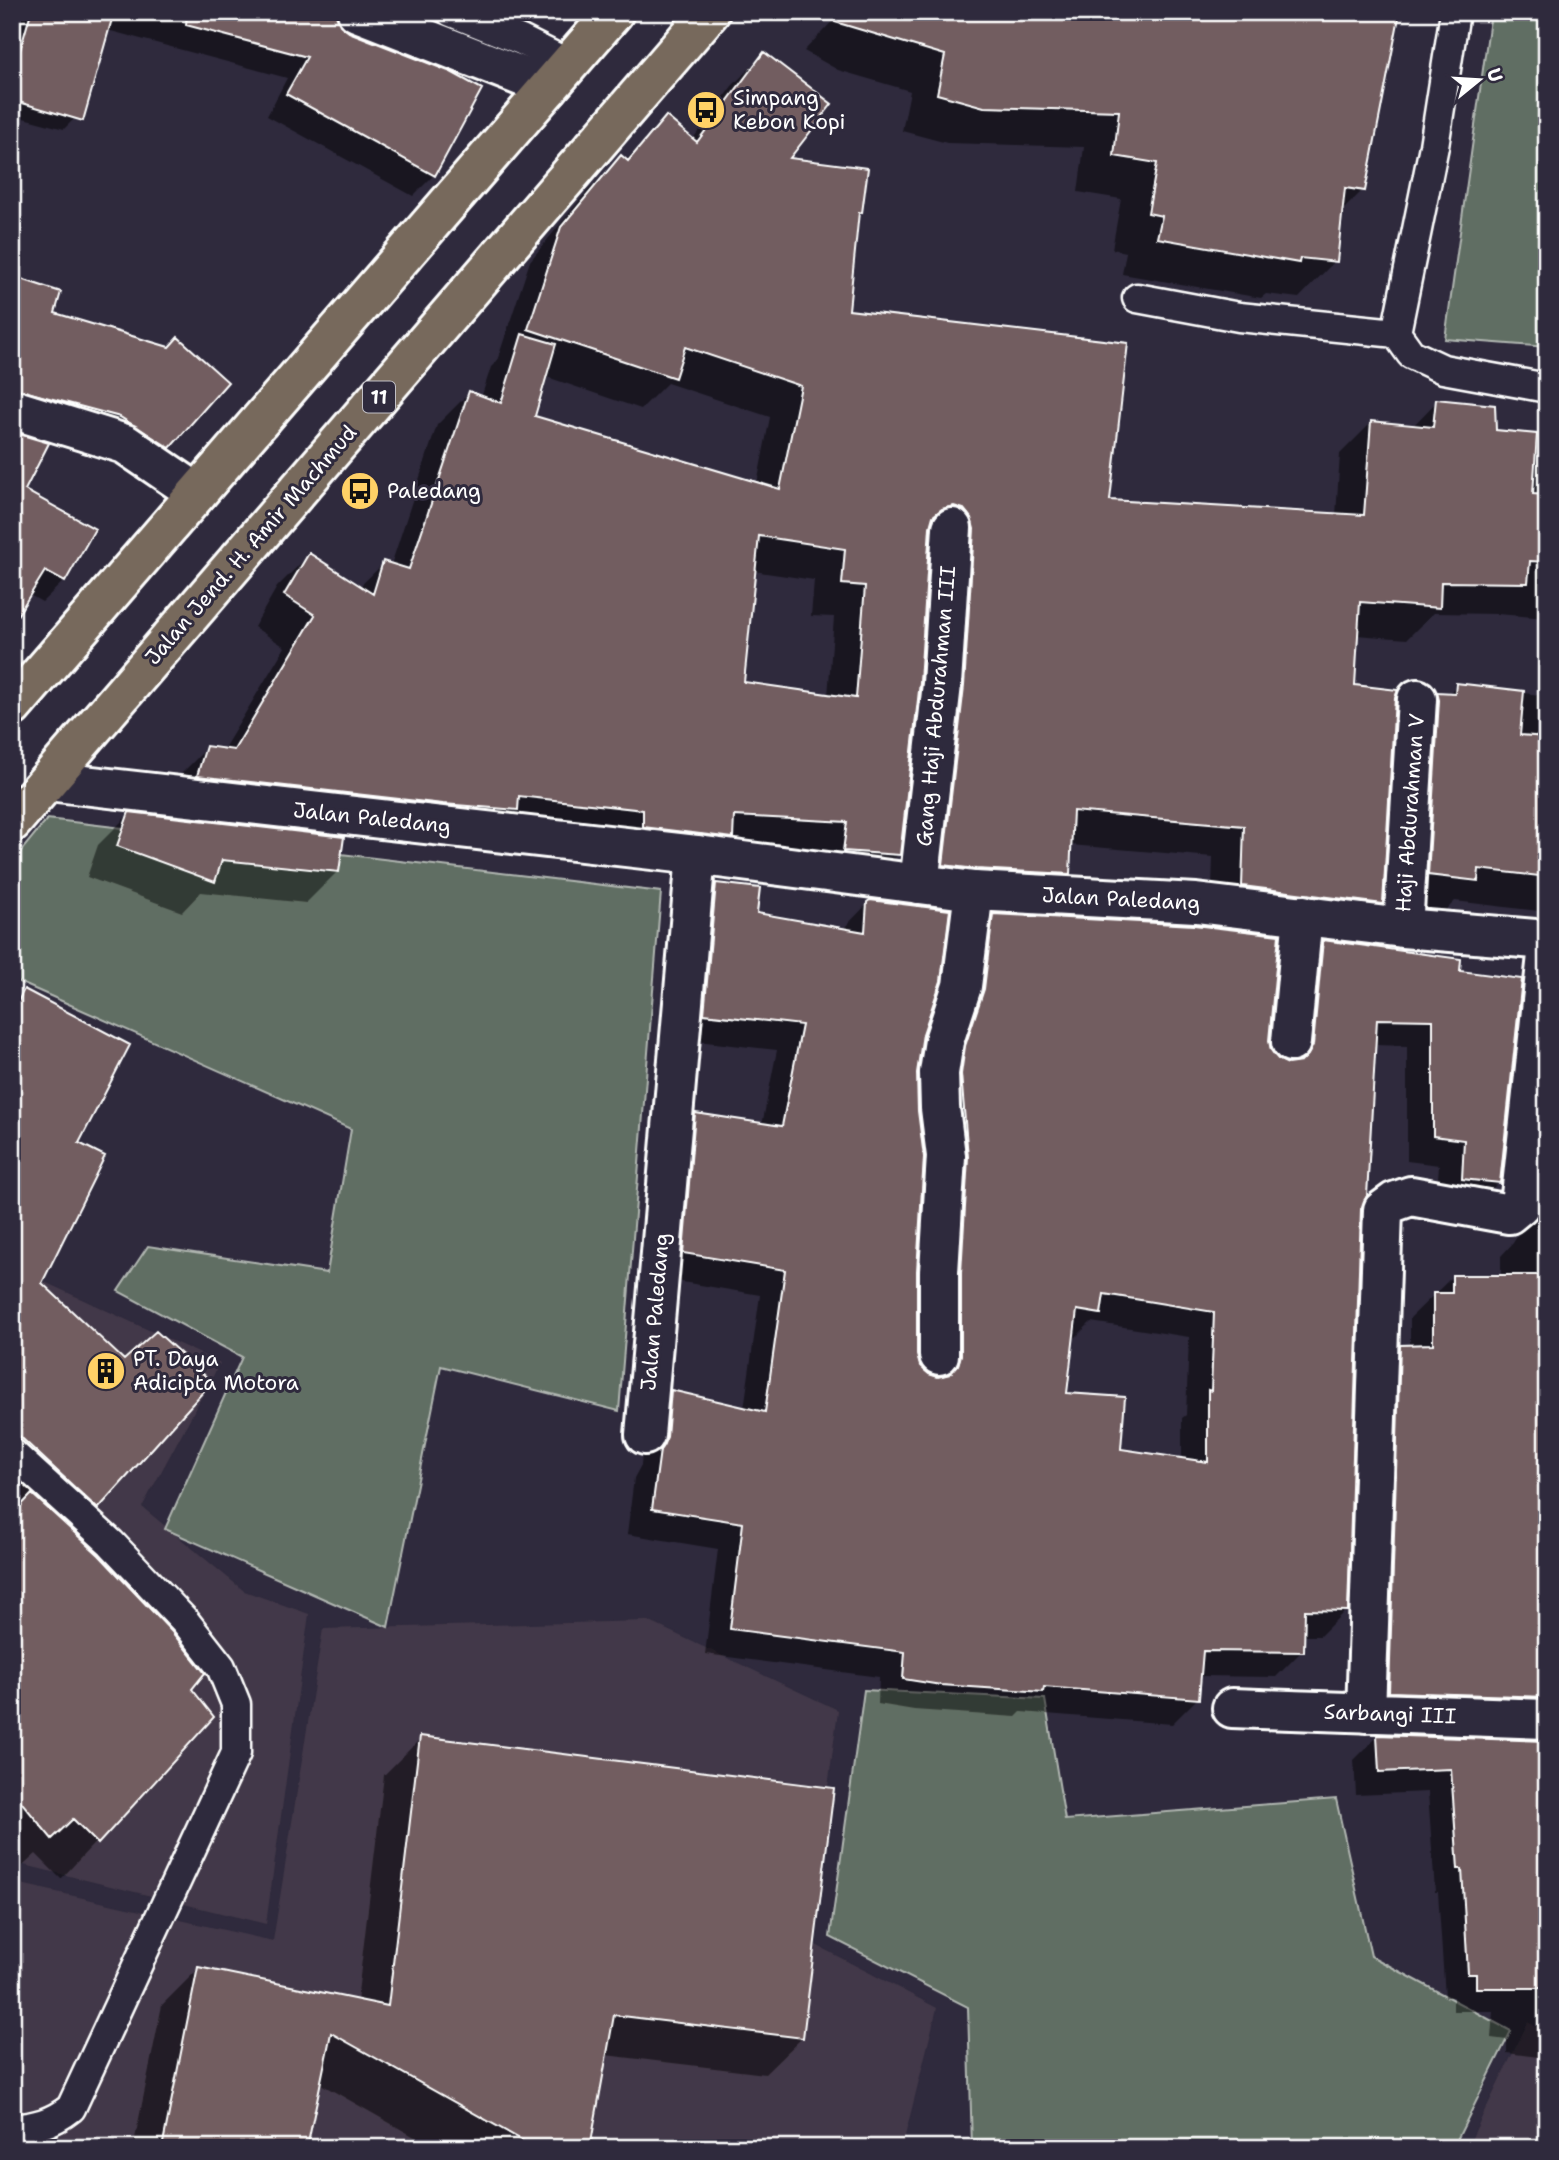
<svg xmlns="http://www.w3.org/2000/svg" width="1559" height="2160" viewBox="0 0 1559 2160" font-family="'Shantell Sans',sans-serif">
<rect width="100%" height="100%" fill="#2f2a3d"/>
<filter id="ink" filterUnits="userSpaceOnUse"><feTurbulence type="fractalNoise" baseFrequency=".0143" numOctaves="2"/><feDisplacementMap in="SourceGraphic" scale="14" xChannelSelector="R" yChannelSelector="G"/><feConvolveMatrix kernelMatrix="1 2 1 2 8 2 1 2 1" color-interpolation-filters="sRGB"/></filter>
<g filter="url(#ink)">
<!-- built -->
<path fill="#433948" d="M12,1267L220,1363L142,1507L244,1591L309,1614L266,1924L12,1862Z
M648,1621L838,1710L808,1941L937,2008L902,2148H12V1882L273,1941L323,1629Z
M1528,2022L1547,2033V2148H1467Z"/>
<!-- green -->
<path fill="#616e63" stroke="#b0b6b1" stroke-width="2" d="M1491,12H1547V347L1445,339Z
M47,819L661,892L619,1411L441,1366L388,1627L165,1529L242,1357L118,1291L148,1246L327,1273L351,1129L12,979V862Z
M864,1690L1045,1699L1065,1820L1336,1799L1371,1956L1511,2031L1453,2148H972L968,2007L830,1937Z"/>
<!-- shadow -->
<path fill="#0007" fill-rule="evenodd" d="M17,12H334L338,26L434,175L413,196L267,116L287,78L107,30L85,108L64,129L12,115V30Z
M841,12L1363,190L1341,212L1335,261L1299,298L1266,294L1261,298L1122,274L1126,252L1112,249L1121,199L1078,192L1084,147L947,143L902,131L910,91L838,70L804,51Z
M764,54L787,159L860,212L857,215L847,312L1108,501L1336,515L1340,454L1372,422L1412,427L1437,401L1494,432L1547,435V912L1455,901L1444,912L1397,906L1406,726L1438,694L1447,695L1457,685L1540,695L1546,618L1497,614L1433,613L1407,639L1356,635L1353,687L1381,903L1349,934L1211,918L1213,857L1070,845L1068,873L1036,905L912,896L933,542L928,540L899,854L867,886L175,780L207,748L223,750L285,647L254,627L277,587L309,555L359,587L384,563L391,565L437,425L469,393L481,398L491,367L497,361L530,261L589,189L621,158L625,161L666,119L692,140L732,86ZM544,376L641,409L667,383L770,417L757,484L532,417ZM753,571L814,580L811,616L834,617L828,696L742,684Z
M12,288L53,314L168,447L147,468L12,413Z
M23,491L92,530L64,581L42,602L28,594Z
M129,814L337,872L306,903L201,892L182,912L87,877L98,845Z
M716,885L755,915L842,930L870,901L921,1034L915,1073V1355L919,1367L928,1376L935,1378V1300L968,942L994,916L1267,1041L1269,1051L1277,1061L1288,1065L1297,968L1323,942L1458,972L1499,1182L1473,1208L1436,1204L1439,1165L1407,1161V1046L1374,1045L1359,1209L1346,1610L1320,1636H1303L1302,1651L1276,1677L1199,1676L1198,1698L1172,1724L1021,1712L1016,1717L914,1710L878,1704L879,1677L705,1654L718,1549L627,1534L634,1478L641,1465L645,1418L671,1392L744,1409L760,1295L658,1278L670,1141L696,1115L762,1125L777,1050L679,1039L690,911ZM1091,1322L1189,1337L1186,1415L1182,1418V1460L1119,1450L1065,1394L1073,1340Z
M24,991L77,1144L40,1284L97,1507L72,1532L212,1717L61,1879L36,1854L15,1873L12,1869V1004Z
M1547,1006V2058L1507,2053V2040L1491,2038L1493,2011H1453V1997H1445L1438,1892H1435L1428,1792L1356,1795L1354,1760L1377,1737L1545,1743L1543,1732L1366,1715L1377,1370L1401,1346H1410V1318L1453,1276H1501V1256L1513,1243L1519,1233L1543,1010Z
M421,1738L802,2038L765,2074L605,2055L588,2148H434L319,2083L305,2148H133L162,2005L199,1968L357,2001L384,1775Z"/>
<!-- building -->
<path fill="#725d60" stroke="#fff" stroke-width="2" fill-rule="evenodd" d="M31,12H114L83,121L12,100V78Z
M187,12H336L340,25L349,32L451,72L482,89L435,176L286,94L307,57L186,25Z
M836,12H1400L1365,191L1345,188L1337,262L1300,258L1299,263L1157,238L1162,216L1148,213L1157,163L1114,156L1119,111L984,107L937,94L945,55L835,22Z
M764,52L832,104L790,158L868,168L862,213L859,212L849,310L1128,343L1110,500L1364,515L1371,421L1433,427L1436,399L1495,405L1496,430L1537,434L1533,494L1547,495V562L1530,561L1528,583L1441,582L1440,608L1360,602L1355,685L1398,690L1395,698L1383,904L1242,886L1244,826L1073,811L1070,874L976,869L943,865L964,686L974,529L971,518L964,509L954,506L942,509L933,516L930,527L920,682L900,855L843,851L847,822L734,816L733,838L643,827V810L519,796L518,810L443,804L197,776L206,746L234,750L315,615L284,595L309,553L373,594L383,561L409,569L469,391L501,403L522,334L556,344L535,416L780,489L801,386L685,347L675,378L528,329L561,227L621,155L628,161L666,116L697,142ZM759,536L845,549L842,584L865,586L856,698L744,682Z
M12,276L61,292L55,313L169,347L178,337L228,382L170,448L120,417L12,388Z
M12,432L49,443L25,490L95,529L65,582L45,571L12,624Z
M1456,683L1524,691L1520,735L1547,737V877L1479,869L1478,881L1428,875L1439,700L1437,692L1455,693Z
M129,812L344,837L339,872L222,860L215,882L117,846Z
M716,883L760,888L757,913L865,932L867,902L870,900L950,910L941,981L923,1034L917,1073L918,1111L924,1157L917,1271V1355L920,1366L929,1374L938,1377L950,1374L958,1365L961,1355V1273L968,1157L961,1074L965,1046L984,989L993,914L1194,925L1279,935L1269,1041L1271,1050L1278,1059L1288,1064L1301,1062L1308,1055L1313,1045L1323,940L1461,959L1460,971L1522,979L1500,1183L1462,1179L1464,1140L1433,1136V1020L1377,1019L1367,1196L1361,1209L1348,1611L1305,1610L1304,1652L1203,1651L1199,1699L1044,1687L1043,1692L941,1685L903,1679L905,1652L730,1629L743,1523L652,1509L660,1450L667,1437L671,1390L765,1412L785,1270L683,1253L695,1113L782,1126L802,1025L704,1014ZM1104,1294L1214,1312L1211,1391L1208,1390V1462L1121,1449L1125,1397L1067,1393L1077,1310L1101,1314Z
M24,989L130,1045L79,1143L105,1156L42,1283L124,1360L156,1331L212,1382L98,1509L12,1429V1014Z
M1452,1275H1547V1697L1389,1692L1400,1345L1433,1344V1293H1452Z
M32,1494L99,1555L172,1632L205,1673L192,1689L214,1717L98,1844L73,1819L52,1839L12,1791V1515Z
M1377,1735L1547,1741V1988H1476V1974H1468L1462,1869H1458L1451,1769L1379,1772Z
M420,1736L834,1788L803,2038L614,2015L590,2148H536L331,2033L307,2148H162L198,1967L388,2006Z"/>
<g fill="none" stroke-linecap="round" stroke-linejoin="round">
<!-- service casing -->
<g stroke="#fff" stroke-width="33">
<path id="service" d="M451,12L521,40L569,64
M1455,12L1434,146L1396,333L1411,354L1443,369L1547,388
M1137,298L1239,317L1396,333
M12,1453L111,1543L185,1621L221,1667L236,1704V1753L71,2108C52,2123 36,2127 12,2129"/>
</g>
<!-- minor casing -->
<g stroke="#fff" stroke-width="44">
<path id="minor" d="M357,12L549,87
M12,409L125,444L197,493
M919,884L942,684L952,528
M1403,928L1417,699
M1291,1042L1303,915
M939,1355V1272L946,1156L940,1108L939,1073L944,1041L962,986L974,891
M645,1435L696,855
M1232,1708L1547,1719
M1366,1713L1383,1210L1394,1202L1411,1196L1509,1214L1520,1205L1547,955"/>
</g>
<!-- tertiary casing -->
<g stroke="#fff" stroke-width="44">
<path id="tertiary" d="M48,781L696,855L974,891L1196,903L1403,928L1547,940"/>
</g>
<!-- trunk casing -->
<g stroke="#fff" stroke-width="44">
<path id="trunk" d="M12,707L614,12
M12,822L710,12"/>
</g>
<!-- service -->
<use href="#service" stroke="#2f2a3d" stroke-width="28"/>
<!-- minor -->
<use href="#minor" stroke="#2f2a3d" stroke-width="38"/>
<!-- tertiary -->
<use href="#tertiary" stroke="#2f2a3d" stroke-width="38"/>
<!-- trunk -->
<use href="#trunk" stroke="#77695c" stroke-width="38"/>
</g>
</g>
<!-- icons -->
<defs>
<g id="bus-disc" transform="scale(2.0125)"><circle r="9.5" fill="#ffd166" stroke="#2f2a3d"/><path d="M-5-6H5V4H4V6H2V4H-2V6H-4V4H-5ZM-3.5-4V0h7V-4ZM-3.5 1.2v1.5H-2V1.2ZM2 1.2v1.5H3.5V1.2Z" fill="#111"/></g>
<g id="building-disc" transform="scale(2.0125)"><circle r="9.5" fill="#ffd166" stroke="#2f2a3d"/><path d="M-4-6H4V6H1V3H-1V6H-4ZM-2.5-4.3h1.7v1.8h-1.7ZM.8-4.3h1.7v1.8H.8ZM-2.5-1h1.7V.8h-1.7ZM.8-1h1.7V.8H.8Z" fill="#111"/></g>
</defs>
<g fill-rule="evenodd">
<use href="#bus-disc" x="706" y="110"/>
<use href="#bus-disc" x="360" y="491"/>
<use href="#building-disc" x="106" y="1371"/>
</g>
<g text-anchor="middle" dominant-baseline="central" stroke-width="6" stroke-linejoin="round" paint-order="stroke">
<!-- shield labels -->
<rect fill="#2f2a3d" stroke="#c1bfc5" stroke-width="2" x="363" y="381.5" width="32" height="31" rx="5"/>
<g font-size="19" font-weight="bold" fill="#fff">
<text x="379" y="397">11</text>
</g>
<!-- poi labels -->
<g font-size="21" fill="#fff" stroke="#2f2a3d" text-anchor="start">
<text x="733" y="98">Simpang<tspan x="733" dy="24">Kebon Kopi</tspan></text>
<text x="387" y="491">Paledang</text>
<text x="133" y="1359">PT. Daya<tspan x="133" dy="24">Adicipta Motora</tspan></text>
</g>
<!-- street labels -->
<g font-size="21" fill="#fff" stroke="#2f2a3d">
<text transform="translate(251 545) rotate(-49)">Jalan Jend. H. Amir Machmud</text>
<text transform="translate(936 706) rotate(-85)">Gang Haji Abdurahman III</text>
<text transform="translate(1410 813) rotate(-86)">Haji Abdurahman V</text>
<text transform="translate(372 818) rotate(6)">Jalan Paledang</text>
<text transform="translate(1121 899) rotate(3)">Jalan Paledang</text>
<text transform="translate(655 1312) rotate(-85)">Jalan Paledang</text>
<text transform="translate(1390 1714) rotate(2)">Sarbangi III</text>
</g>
</g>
<!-- margin -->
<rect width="1559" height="2160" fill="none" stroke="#2f2a3d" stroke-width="42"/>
<rect x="21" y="21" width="1517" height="2118" fill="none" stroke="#fff" stroke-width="2.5" filter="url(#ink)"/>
<!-- north arrow -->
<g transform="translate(1479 80) rotate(72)" stroke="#2f2a3d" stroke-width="5" paint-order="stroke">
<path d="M0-5L12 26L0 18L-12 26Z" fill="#ffffff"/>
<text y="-10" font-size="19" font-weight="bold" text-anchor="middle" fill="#ffffff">U</text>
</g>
</svg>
